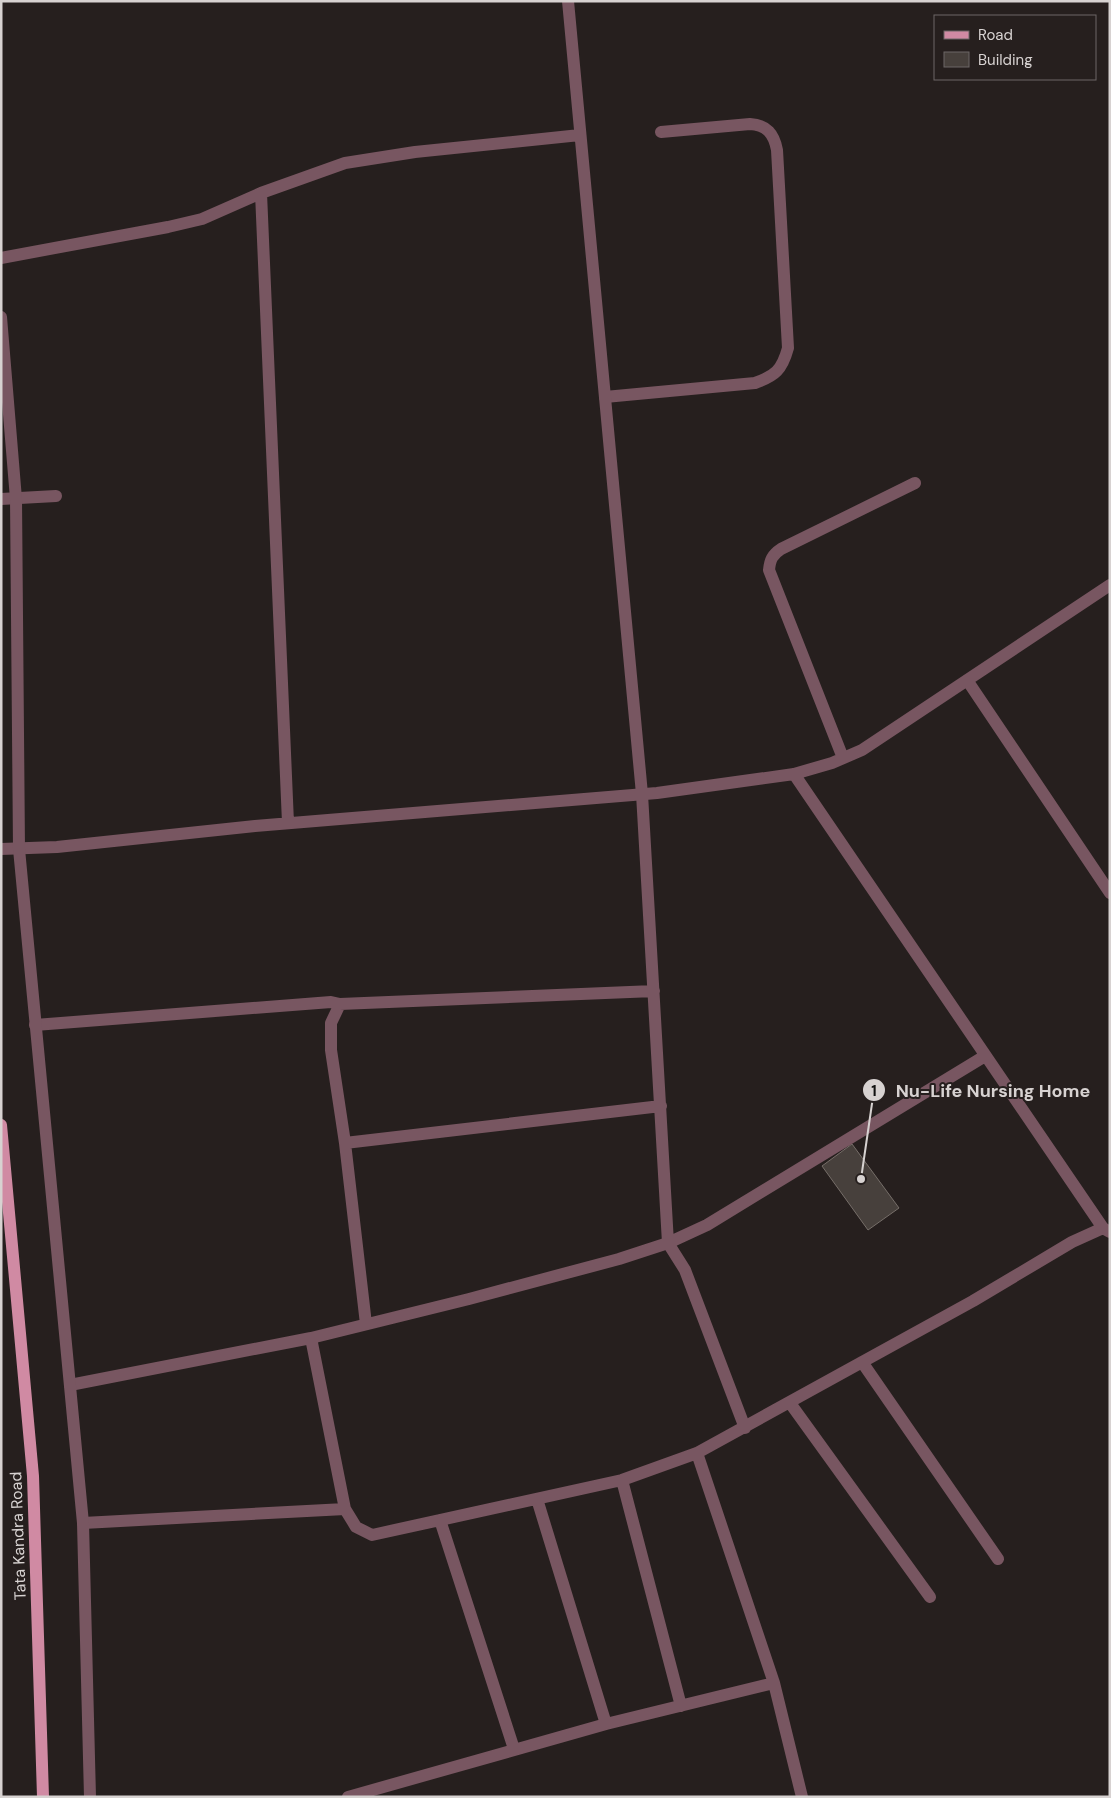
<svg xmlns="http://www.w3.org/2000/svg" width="1111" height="1798" viewBox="0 0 1111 1798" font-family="'DM Sans',sans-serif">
<rect width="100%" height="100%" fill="#261f1e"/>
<!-- building -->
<path fill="#47403c" stroke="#766e69" d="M852,1144L899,1208L868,1230L822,1166Z"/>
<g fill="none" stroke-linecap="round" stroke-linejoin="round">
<!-- service -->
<path stroke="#785661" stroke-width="12" d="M605,397L755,383C775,376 782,370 788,348L777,150C774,134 767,125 750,124L661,132
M1,499L56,496"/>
<!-- minor -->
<path stroke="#785661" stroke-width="12" d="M568,1L642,794L668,1243L685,1270L745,1428
M261,193L288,823
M1,258L168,227L202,219L261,193L345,163L415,152L580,135
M967,680L1110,893
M843,758L769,570C770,560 772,555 781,549L915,483
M794,774L1103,1228L1110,1232
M1,849L57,847L255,826L657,793L794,774L832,763L862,750L1110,585
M35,1025L331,1002L340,1004
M345,1143L661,1106
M366,1324L345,1143L331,1050V1023L340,1004L654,991
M311,1338L345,1509L356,1527L372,1535L622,1480L697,1453L973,1301L1072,1242L1103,1228
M862,1362L998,1559
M70,1385L311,1338L469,1299L619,1259L668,1243L707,1225L985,1056
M790,1403L930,1597
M697,1453L774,1683L802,1797
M622,1480L681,1706
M537,1499L606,1724
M440,1520L514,1749
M83,1523L345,1509
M348,1797L606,1724L774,1683"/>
<!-- tertiary -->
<path stroke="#785661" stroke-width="12" d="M1,317L16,499L19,849L83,1523L90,1797"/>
<!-- primary -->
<path stroke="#d08aa3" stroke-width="12" d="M1,1125L33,1476L43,1797"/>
</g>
<g text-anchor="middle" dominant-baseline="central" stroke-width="4" stroke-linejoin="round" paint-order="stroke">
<!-- street labels -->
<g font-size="16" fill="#d7d2d1" stroke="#261f1e">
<text transform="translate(18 1536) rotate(-92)">Tata Kandra Road</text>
</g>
</g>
<!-- callouts -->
<path fill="none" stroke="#d7d2d1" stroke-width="2" d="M861 1179L874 1090"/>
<g fill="#d7d2d1" stroke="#261f1e" stroke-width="2">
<circle cx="861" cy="1179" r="5"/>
<circle cx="874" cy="1090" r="12"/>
</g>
<g font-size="15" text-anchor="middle" font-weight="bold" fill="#111">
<text x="874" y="1096">1</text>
</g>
<g font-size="18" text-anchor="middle" font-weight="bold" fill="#d7d2d1" stroke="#261f1e" stroke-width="4" stroke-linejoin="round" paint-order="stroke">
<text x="993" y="1097">Nu-Life Nursing Home</text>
</g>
<!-- border -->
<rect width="1111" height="1798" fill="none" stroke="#d7d2d1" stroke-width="5"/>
<!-- legend -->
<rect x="934" y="15" width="162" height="65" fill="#261f1e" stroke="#6d6766"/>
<rect x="944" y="31" width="25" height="8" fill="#d08aa3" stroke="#6d6766"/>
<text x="978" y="40" font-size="15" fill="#d7d2d1">Road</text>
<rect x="944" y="52" width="25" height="15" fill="#47403c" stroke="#6d6766"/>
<text x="978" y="65" font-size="15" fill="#d7d2d1">Building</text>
</svg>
